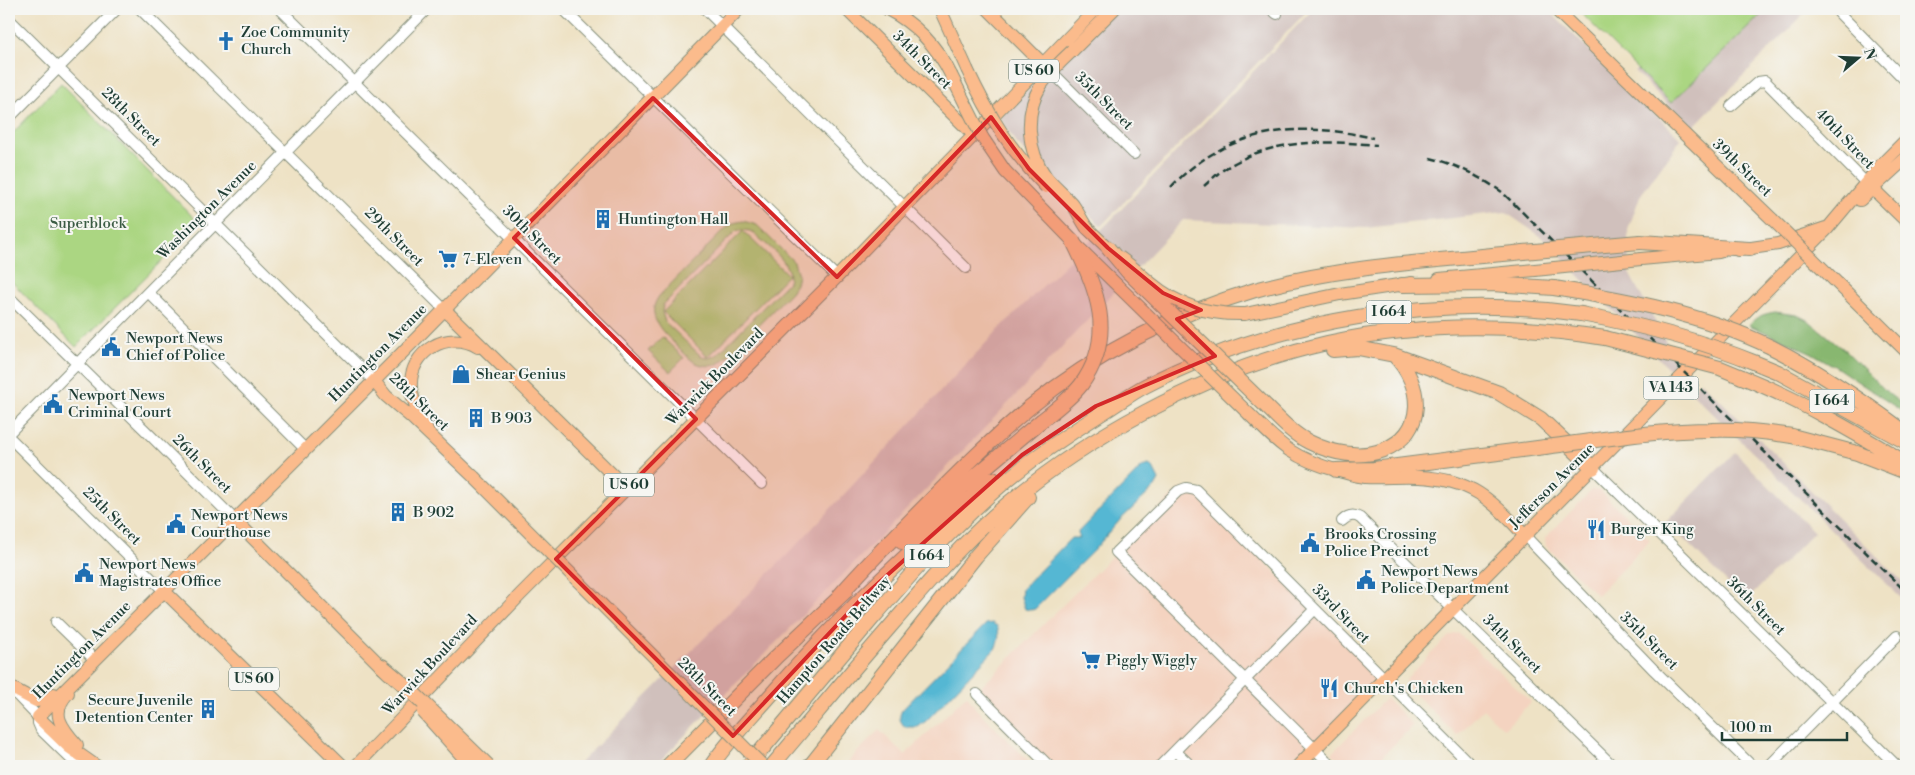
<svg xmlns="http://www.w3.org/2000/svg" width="1915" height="775" viewBox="0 0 1915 775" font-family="'Libre Bodoni',serif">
<rect width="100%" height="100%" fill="#f6f6f2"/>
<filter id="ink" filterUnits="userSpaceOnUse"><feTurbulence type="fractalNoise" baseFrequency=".02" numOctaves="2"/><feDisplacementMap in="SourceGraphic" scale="10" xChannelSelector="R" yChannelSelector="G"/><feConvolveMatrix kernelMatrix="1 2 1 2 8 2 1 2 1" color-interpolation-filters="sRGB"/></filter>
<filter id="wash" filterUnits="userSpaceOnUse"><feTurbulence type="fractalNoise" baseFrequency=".0096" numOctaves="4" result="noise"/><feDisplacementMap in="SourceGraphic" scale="20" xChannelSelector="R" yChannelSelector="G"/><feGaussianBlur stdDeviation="1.12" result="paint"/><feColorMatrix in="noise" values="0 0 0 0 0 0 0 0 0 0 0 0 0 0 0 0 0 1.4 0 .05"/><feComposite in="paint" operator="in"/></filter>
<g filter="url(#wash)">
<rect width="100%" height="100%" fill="#eee2c5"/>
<!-- built -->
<path fill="#f4d3c0" d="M1191,488L1384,680L1299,766H1050L975,693L1179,489Z
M1592,490L1600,491L1650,540L1597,595L1546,546L1545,538Z
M1458,633L1531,702L1504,729L1483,709L1457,736L1407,686L1406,681L1409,676L1449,636Z
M967,695L976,709L1034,766H844L879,730L905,755Z
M1386,698L1413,725L1373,766H1346L1332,753Z"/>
<!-- industrial -->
<path fill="#d0c0bc" d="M1108,9H1309L1101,226L1015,142L1000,117Z
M1313,9H1547L1681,139L1640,196L1628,230L1629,273L1678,364L1670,370L1542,237L1505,212L1366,228L1183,220L911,505L655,766H577L789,553L1000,328L1109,222Z
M1698,9H1809L1691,129L1635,71Z
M1701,381L1906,585V603L1690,391Z
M1735,452L1814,532L1746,601L1666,522Z"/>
<!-- green -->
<path fill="#abd682" stroke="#658a5b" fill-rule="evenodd" d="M1577,9H1767L1671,103Z
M61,83L199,223L76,347L9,279V137Z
M743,221L757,225L794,262L798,275L796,284L791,292L724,360C718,365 711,367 702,365C692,363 685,354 678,347C664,333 643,316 660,295L725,229L733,223ZM743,230L750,231L756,235C768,247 794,263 788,282L717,355L708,358L702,357L665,322L662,312L663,305L731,236L736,231Z
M743,231L788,275L708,357L663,312Z
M662,337L684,358L670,372L648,351Z"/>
<!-- forest -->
<path fill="#88b770" stroke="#547a52" d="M1775,312L1797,315L1809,321L1846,351L1890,395L1906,407V414L1836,367L1812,353L1749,325C1756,316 1764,314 1775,312Z"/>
<!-- water -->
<path fill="#55b7d3" stroke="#3a7a84" d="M1149,465L1153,468L1159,480L1155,487L1120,520L1094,550L1035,609L1031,610L1025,609L1021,597L1022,589L1071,538H1079L1078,532L1142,467Z
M992,623L997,626C1000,635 999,640 995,649L926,721L918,727H905C900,721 898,718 902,710L986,624Z"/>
</g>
<g filter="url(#ink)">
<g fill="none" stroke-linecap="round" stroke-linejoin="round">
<!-- minor casing -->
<g stroke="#86907c" stroke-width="12">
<path id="minor" d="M140,9L444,309
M280,9L762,484
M563,9L837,277
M705,9L966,268
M1271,9L1277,14
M1838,9L1839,13L1906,81
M9,19L374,381
M1046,66L1134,154
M1731,106L1758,82L1765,81L1866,183
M9,118L117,9
M148,292L305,449
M9,297L150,435L235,520
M9,433L427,9
M9,437L164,591
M1593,468L1897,766
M1342,521C1348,515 1354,514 1360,518L1613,766
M1525,536L1654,670L1752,766
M56,622L95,660
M13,691L38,717V723L41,730L78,766
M977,694L1049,766
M1175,751L1191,766
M1160,766L1315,609
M1332,766L1116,552L1178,491L1186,488L1196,490L1472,766
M1769,766L1897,636"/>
</g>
<!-- major casing -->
<g stroke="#86907c" stroke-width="14">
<path id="major" d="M846,9L974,135
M887,9C916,24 937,46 951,75
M940,9L967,69
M988,9L1042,63
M1555,9L1772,219
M1072,51L1114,9
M982,137L1005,171L1073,241
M1868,184L1906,221
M1860,200L1906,158
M1087,228L1108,248
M1738,250L1778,244L1826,228
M1641,259L1719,252
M1827,273L1906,351
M1439,279L1535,270
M444,309L626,488
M1245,314L1340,294L1412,283
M374,381L386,396L411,417L474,477
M1250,415C1282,447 1294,459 1339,471C1347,473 1356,476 1365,477C1383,478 1401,476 1419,477C1470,479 1492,499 1525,536
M429,434C423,420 412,403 411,387C409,351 448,329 478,347
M235,520L389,674
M164,591L343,766
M10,687L36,701L49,699L54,694
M68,693C49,713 62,728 77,745
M96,766L69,747L38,717L402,353L739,9
M356,766L520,595L837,277L1096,9
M1298,766L1828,228L1880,166L1906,140"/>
</g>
<!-- highway casing -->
<g stroke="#86907c" stroke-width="16">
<path id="highway" d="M1640,242L1749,249
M1402,285L1491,284L1554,288
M1771,347C1819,371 1863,401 1906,433
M1333,350L1358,348L1394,355L1499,393L1541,419L1593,468
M1756,363L1778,372L1906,442
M1742,377C1798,399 1854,432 1906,463
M1268,408C1281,421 1293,434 1309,442C1331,453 1360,459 1383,450C1427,433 1423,384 1394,355
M1792,436L1857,453L1906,472
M1336,470L1374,469L1545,447
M902,542L961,488L1041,421
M840,595C868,563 898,533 928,503C961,470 994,437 1030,407C1095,354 1174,314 1255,290C1342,266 1434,261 1523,252
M382,666L407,687
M668,766L775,658L846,591
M711,766C728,741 750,719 770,696C838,618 913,546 993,479
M748,766C789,718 830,669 871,620C912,573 953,526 1000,486C1032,458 1067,435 1102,413C1117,404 1130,394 1145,386C1274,319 1438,293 1581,314
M772,766C811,720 849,674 888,629C920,592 951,556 986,523C1076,440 1207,370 1327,343C1418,323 1512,323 1605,338
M810,766L976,556L1028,497"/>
</g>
<!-- minor -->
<use href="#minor" stroke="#fff" stroke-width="10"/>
<!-- major -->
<use href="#major" stroke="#fbbb8c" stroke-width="12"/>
<!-- highway -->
<use href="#highway" stroke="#fbbb8c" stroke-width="14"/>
<!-- rail -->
<path stroke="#1f3d34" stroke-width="2.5" stroke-dasharray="8 4" stroke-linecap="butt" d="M1430,158C1456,164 1480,177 1502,192L1906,592
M1204,186C1212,179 1221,170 1231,165C1277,138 1326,141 1377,145
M1171,187C1226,129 1297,120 1373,138"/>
<!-- major-bridge casing -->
<g stroke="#86907c" stroke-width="14" stroke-linecap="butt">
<path id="major-bridge" d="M1072,51C1061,61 1050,72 1041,85C1024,113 1027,151 1046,177C1054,187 1065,195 1073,205C1078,212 1082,221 1087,228
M967,69C989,116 1010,150 1046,187
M951,75L982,137
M1772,219L1827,273
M1076,245L1250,415
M1119,257C1131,265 1141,275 1152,284C1178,306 1211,315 1245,314
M1535,270L1641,259
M474,477L763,766
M423,712L471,766"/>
</g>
<!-- highway-bridge casing -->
<g stroke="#86907c" stroke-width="16" stroke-linecap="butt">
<path id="highway-bridge" d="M1108,248L1128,272L1268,408
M1523,252L1640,242
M1554,288C1628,300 1703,314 1771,347
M1581,314C1641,325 1700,340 1756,363
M1605,338L1720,368L1742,377
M1041,421C1055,410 1070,399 1081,385C1117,335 1097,290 1073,241
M1545,447C1600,440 1657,430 1712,430C1739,429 1766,432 1792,436
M407,687L488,766"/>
</g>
<!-- major-bridge -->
<use href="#major-bridge" stroke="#fbbb8c" stroke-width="12"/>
<!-- highway-bridge -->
<use href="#highway-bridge" stroke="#fbbb8c" stroke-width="14"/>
</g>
</g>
<!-- marked area -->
<path fill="#d62828" fill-opacity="0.2" stroke="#d62828" stroke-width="4" stroke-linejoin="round" d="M653,98L837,277L991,117L1029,169L1108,248L1163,293L1201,310L1177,319L1215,356L1096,406L1022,455L865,595L733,736L556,559L696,419L514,238Z"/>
<!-- icons -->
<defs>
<g id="church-bare" transform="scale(1.5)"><path d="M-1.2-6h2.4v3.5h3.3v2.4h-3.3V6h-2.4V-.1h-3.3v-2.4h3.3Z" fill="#1f6fb2" stroke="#f6f6f2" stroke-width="2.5" paint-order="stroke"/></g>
<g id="building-bare" transform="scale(1.5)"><path d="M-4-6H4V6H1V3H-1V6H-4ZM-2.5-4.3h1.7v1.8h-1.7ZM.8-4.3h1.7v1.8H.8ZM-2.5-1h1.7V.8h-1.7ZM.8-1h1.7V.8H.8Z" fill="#1f6fb2" stroke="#f6f6f2" stroke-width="2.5" paint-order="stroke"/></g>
<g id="supermarket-bare" transform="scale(1.5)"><path d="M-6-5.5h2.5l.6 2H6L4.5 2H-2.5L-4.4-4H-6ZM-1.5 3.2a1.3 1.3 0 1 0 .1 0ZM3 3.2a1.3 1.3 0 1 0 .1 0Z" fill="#1f6fb2" stroke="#f6f6f2" stroke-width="2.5" paint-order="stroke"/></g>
<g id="civic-bare" transform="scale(1.5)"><path d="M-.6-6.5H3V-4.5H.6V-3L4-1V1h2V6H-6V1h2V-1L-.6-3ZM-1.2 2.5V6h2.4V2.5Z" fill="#1f6fb2" stroke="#f6f6f2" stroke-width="2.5" paint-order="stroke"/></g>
<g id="shop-bare" transform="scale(1.5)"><path d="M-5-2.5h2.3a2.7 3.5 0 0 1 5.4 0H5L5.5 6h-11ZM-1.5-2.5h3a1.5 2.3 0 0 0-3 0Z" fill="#1f6fb2" stroke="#f6f6f2" stroke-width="2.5" paint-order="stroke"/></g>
<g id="restaurant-bare" transform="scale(1.5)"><path d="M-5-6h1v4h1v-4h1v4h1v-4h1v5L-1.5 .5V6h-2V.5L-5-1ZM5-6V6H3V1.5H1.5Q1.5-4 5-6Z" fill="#1f6fb2" stroke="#f6f6f2" stroke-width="2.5" paint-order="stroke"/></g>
</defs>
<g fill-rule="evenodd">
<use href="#church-bare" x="226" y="41"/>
<use href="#building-bare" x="603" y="219"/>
<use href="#supermarket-bare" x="448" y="259"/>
<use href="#civic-bare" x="111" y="347"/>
<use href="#shop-bare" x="461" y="374"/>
<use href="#civic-bare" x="53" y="404"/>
<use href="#building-bare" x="476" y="418"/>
<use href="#building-bare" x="398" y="512"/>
<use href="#civic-bare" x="176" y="524"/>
<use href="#restaurant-bare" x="1596" y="529"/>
<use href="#civic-bare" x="1310" y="543"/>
<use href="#civic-bare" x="84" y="573"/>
<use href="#civic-bare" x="1366" y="580"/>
<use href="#supermarket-bare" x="1091" y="660"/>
<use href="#restaurant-bare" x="1329" y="688"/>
<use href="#building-bare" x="208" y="709"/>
</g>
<g text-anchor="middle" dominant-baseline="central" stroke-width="4" stroke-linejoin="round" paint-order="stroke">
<!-- shield labels -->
<g fill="#f6f6f2" stroke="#60746d" stroke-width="1">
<rect x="1009" y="59.5" width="50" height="23" rx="4"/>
<rect x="1366.5" y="300.5" width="45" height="23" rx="4"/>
<rect x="1643.5" y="376.5" width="55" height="23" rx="4"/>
<rect x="1809.5" y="389.5" width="45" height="23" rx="4"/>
<rect x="604" y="473.5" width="50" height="23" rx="4"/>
<rect x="904.5" y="544.5" width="45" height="23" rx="4"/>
<rect x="229" y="667.5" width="50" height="23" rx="4"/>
</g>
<g font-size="14" font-weight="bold" fill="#1f3d34">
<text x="1034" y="71">US 60</text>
<text x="1389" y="312">I 664</text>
<text x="1671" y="388">VA 143</text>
<text x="1832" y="401">I 664</text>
<text x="629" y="485">US 60</text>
<text x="927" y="556">I 664</text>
<text x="254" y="679">US 60</text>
</g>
<!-- poi labels -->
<g font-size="15" fill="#1f3d34" stroke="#f6f6f2" text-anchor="start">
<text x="241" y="32">Zoe Community<tspan x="241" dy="17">Church</tspan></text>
<text x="618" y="219">Huntington Hall</text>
<text x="463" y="259">7-Eleven</text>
<text x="126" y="338">Newport News<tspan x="126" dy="17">Chief of Police</tspan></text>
<text x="476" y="374">Shear Genius</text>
<text x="68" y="395">Newport News<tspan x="68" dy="17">Criminal Court</tspan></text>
<text x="491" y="418">B 903</text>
<text x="413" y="512">B 902</text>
<text x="191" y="515">Newport News<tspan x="191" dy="17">Courthouse</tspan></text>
<text x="1611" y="529">Burger King</text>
<text x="1325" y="534">Brooks Crossing<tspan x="1325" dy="17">Police Precinct</tspan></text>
<text x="99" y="564">Newport News<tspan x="99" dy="17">Magistrates Office</tspan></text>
<text x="1381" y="571">Newport News<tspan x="1381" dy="17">Police Department</tspan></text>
<text x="1106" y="660">Piggly Wiggly</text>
<text x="1344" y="688">Church's Chicken</text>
<text x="193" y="700" text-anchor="end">Secure Juvenile<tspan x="193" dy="17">Detention Center</tspan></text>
</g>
<!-- street labels -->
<g font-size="15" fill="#1f3d34" stroke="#f6f6f2">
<text transform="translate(922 60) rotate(45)">34th Street</text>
<text transform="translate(1104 101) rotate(45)">35th Street</text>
<text transform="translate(131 117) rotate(45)">28th Street</text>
<text transform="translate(1845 139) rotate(46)">40th Street</text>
<text transform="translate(1742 168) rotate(44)">39th Street</text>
<text transform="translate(207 210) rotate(-45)">Washington Avenue</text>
<text transform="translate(532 235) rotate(45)">30th Street</text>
<text transform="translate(394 237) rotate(45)">29th Street</text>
<text transform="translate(378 353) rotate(-45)">Huntington Avenue</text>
<text transform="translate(715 377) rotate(-45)">Warwick Boulevard</text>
<text transform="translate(419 402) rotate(44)">28th Street</text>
<text transform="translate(202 464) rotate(45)">26th Street</text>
<text transform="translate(1552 486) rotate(-45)">Jefferson Avenue</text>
<text transform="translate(112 516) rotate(45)">25th Street</text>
<text transform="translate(1756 606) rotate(45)">36th Street</text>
<text transform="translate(1341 614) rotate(46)">33rd Street</text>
<text transform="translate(834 640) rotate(-49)">Hampton Roads Beltway</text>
<text transform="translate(1649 641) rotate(45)">35th Street</text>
<text transform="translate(1512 644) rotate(45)">34th Street</text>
<text transform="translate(82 650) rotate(-45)">Huntington Avenue</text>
<text transform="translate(430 665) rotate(-47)">Warwick Boulevard</text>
<text transform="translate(707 687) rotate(45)">28th Street</text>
</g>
<!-- park labels -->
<g font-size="15" fill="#3b5c44" stroke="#f6f6f2">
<text x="88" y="223">Superblock</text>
</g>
</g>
<!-- margin -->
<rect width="1915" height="775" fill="none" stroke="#f6f6f2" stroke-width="30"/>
<!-- north arrow -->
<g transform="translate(1858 58) rotate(71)" stroke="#f6f6f2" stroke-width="4" paint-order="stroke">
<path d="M0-4L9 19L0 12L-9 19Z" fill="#1f3d34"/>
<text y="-8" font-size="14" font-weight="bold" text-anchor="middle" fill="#1f3d34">N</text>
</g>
<!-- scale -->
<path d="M1722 732v8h125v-8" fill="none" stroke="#1f3d34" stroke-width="2.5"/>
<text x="1730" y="732" font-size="15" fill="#1f3d34" stroke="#f6f6f2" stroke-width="4" paint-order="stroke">100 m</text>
</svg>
